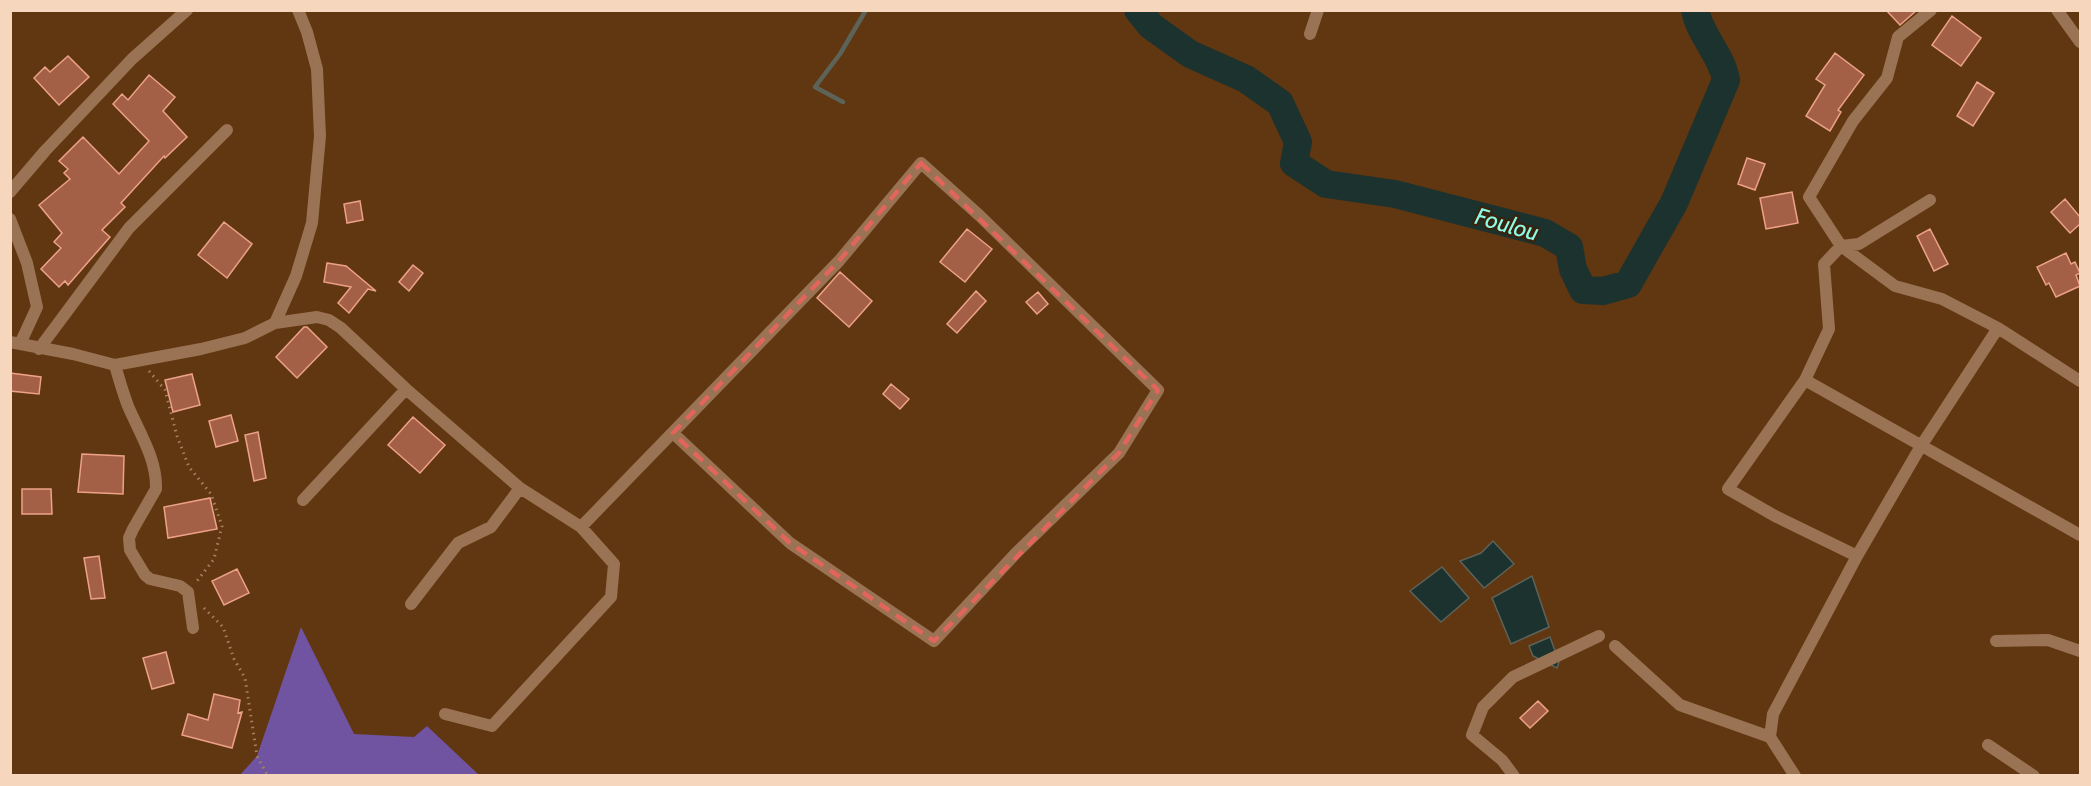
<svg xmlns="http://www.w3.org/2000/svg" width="2091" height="786" viewBox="0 0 2091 786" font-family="Cabin,sans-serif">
<rect width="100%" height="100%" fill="#603710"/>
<!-- green -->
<path fill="#7053a1" d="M301,627L354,734L414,737L427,726L479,775H240L257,756Z"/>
<!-- water -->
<path fill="#1c322e" stroke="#5e6359" stroke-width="1.5" d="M1493,541L1514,564L1484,588L1460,561L1481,553Z
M1442,567L1469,598L1441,622L1410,591Z
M1532,576L1549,627L1511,644L1492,598Z
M1550,637L1559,662L1557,668L1533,656L1529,646Z"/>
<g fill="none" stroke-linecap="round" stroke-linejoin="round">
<!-- stream -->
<path stroke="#5e6359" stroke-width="4.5" d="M843,102L815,87L840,54L866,10"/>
<!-- river -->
<path stroke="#1c322e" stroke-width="28" d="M1138,10L1151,26L1190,54L1246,79L1280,103L1298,142L1294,163L1326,184L1395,194L1545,233L1569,247L1573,269L1583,290L1603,291L1628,284L1674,203L1726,80C1722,55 1700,36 1695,10"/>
</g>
<!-- building -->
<path fill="#a45f47" stroke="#eda288" stroke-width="1.5" d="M1886,10H1917L1900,25Z
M1952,16L1981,38L1961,66L1932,45Z
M1835,53L1864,75L1838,110L1841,112L1830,131L1806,116L1825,85L1816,79Z
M68,56L89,77L59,105L34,78L45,67L50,72Z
M149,75L175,97L163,111L187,137L165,158L164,156L121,203L125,207L102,230L110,237L68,285L65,281L59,287L41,269L61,248L54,242L62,233L39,205L70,179L64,173L68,169L59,161L83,137L119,174L149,141L113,104L122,94L128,100Z
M1977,82L1994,93L1973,126L1957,116Z
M1747,158L1765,164L1755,190L1738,184Z
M1792,192L1798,223L1766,229L1760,198Z
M2065,199L2080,217V224L2070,233L2051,212Z
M360,201L363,220L347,223L344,204Z
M224,222L252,244L227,278L198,255Z
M967,229L992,249L965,282L940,262Z
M1930,229L1948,264L1934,271L1917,236Z
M2066,253L2071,264L2075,262L2080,273L2076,275L2080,286L2056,297L2049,283L2046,285L2037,267Z
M327,263L346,266L376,291L368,289L349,313L338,303L351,287L324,282Z
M413,265L423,273L409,291L399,282Z
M840,272L872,301L849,327L817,298Z
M976,291L986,301L957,333L947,324Z
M1038,292L1048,304L1037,314L1026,302Z
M304,327H307L327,347L297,378L276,357Z
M10,373L41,377L39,394L10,391Z
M192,374L200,405L173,412L165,380Z
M891,384L909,399L900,409L883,394Z
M231,415L238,441L216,447L209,421Z
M413,417L445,445L420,473L388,445Z
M258,432L266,478L254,481L245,435Z
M82,454L124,456L123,494L78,492Z
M22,489H51L52,514H22Z
M210,498L217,529L168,538L164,507Z
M99,556L105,598L91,599L84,558Z
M237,569L249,593L224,605L212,581Z
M166,652L174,683L152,689L143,658Z
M214,694L240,700L238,713L242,712L232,748L182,735L188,714L208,720Z
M1538,701L1548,711L1530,728L1520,718Z"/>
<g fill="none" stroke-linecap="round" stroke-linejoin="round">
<!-- path -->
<path stroke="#a68161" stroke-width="3" stroke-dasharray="1.5 4.5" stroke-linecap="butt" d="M149,371L165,390L177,436L189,467L211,494L222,526L214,559L197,581
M204,608L223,627L234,659L245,678L257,756L268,776"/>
<!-- minor -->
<path stroke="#9a7354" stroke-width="12" d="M1931,10L1898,37L1887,78L1853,121L1809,197L1841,246L1895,286L1942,299L1998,328L2080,381
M1310,34L1318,10
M10,192L45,151L132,59L187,10
M10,219L27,263L37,307L20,344
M275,323L296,276L312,223L320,136L317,69L307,32L298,10
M10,342L73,354L115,365L201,349L245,338L275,323L317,317L329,320L341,328L406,389L520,488L581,527L839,261L921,163L980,216L1158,390L1119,453L1016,553L934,641L790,543L673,433
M39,349L129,228L227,130
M115,365C119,379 123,393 128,406C139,432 157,459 156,489L133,529L129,538L130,550L145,575L150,579L180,586L188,592L193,628
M1805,380L2080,535
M303,500L406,389
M1857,556L1775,516L1728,489L1805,380L1829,329L1824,264L1841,246L1859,244L1930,200
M411,604L458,543L491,527L520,488
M1996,641L2048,640L2080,651
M1615,646L1680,705L1770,737L1795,776
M445,714L492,726L611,597L614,564L581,527
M1770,737L1773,714L1857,556L1921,446L1998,328
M1988,745L2034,776
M1514,776L1502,760L1472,735L1483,707L1513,677L1599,636"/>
<!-- tertiary -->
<path stroke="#9a7354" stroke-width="12" d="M2057,10L2080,42"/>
</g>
<!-- marked area -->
<path fill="none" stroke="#e2655c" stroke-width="4.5" stroke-dasharray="12 8" stroke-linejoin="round" d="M921,163L1158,390L1119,453L934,641L790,543L673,433L839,261Z"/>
<g text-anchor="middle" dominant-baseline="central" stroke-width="4.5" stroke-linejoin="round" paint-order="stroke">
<!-- water labels -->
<g font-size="24" font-style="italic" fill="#8dfce6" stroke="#3a230e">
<text transform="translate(1507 224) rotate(16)">Foulou</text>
</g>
</g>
<!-- border -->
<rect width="2091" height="786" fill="none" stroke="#f7d6be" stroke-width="24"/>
</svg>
